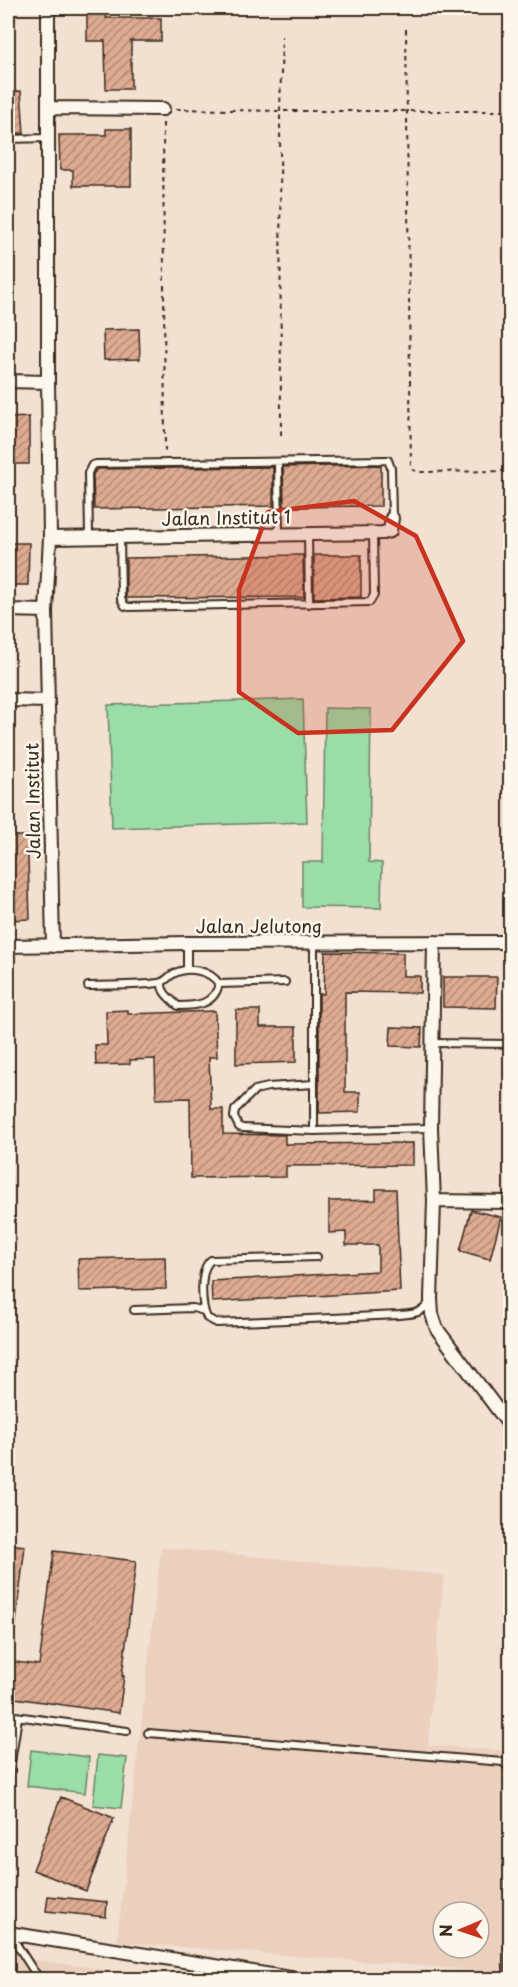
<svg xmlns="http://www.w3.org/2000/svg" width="518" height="1987" viewBox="0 0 518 1987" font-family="'Playpen Sans',sans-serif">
<defs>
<pattern id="building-hatch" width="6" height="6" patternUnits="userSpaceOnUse" patternTransform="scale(1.5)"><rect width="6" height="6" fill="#deaa91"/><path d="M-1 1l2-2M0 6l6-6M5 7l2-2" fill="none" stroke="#b58b76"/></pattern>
</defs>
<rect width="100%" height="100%" fill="#f2e0d1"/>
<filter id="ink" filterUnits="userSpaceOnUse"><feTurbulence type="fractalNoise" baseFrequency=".0167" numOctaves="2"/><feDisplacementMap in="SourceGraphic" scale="12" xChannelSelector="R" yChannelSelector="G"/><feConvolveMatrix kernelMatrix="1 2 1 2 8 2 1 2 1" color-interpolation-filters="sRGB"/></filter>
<g filter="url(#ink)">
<!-- built -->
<path fill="#ecd0be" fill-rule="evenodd" d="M161,1547L444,1575L428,1745L510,1751V1973L117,1942ZM443,1912H479V1948H443Z
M8,1956L172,1979H8Z"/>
<!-- park -->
<path fill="#9adda8" stroke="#6a8463" stroke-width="1.5" d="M303,699L307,822L112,828L108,705Z
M325,708L371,709L369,862L382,863L381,908L302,907V862H323Z
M31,1750L89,1757L85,1793L27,1786Z
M98,1755L127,1758L121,1808L93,1805Z"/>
<!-- building -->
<path fill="url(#building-hatch)" stroke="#3b2a1e" stroke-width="1.5" d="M87,8H106V18H161V41H131V89H106L105,41H87Z
M21,91L24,133L8,134V92Z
M106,129H131V186H73V170H60L59,135H106Z
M139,329L140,359L104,360L103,330Z
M29,417V464H8V418Z
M381,465V506L284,507L283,467Z
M273,467V506L94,509L93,474L97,469Z
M8,543H29L28,585H8Z
M300,555H303L304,597L126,598V558Z
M314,555H361V597L314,598Z
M8,836H30L28,859L30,919L8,920Z
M325,952L403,953V976H420V993L345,992V1092H360V1112L319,1113V994H324Z
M443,977H497L496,1008L443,1007Z
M128,1010V1014L215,1011L217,1057H209L211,1109H223V1134L285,1135V1144L413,1143V1165L286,1166V1177L191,1178L190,1098L156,1099L155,1059L130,1060V1064L96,1065L95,1045H107L106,1011Z
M236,1010H260V1027H296V1062L236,1064Z
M391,1027L422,1028L421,1047L390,1046Z
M376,1189H396L400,1291L212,1302L211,1281L378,1271V1245H346V1232L329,1233V1201L376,1200Z
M471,1210L501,1217L490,1259L460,1251Z
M165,1257L166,1289L79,1291L78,1259Z
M8,1544L25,1546L15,1630H8Z
M54,1551L136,1561L122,1676H124L119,1713L8,1697V1661L39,1665Z
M61,1797L114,1818L86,1891L33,1870Z
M48,1896L107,1902L106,1917L46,1911Z"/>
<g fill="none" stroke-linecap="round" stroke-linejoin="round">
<!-- service casing -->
<g stroke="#3b2a1e" stroke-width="10">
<path id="service" d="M8,139L48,138
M278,462L279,534
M308,534L309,604
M89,537L88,473L92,465L96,464L388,460L391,468L392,518
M120,537L121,599L125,606L129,607L370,602L374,595L373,533
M314,943V1131
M187,970V943
M162,983C161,993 171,999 178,1006C196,1006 214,1005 219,984
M88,986C111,985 135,986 158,983C164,983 168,977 173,974C188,966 210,970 219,984L285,982
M433,1043L510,1044
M314,1084L268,1087L255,1090L235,1110L234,1117L239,1127L243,1128L314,1131L430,1128
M317,1257L211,1260C199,1269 201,1305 207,1318L217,1323L399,1315C411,1314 423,1314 429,1302
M134,1310L193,1308L204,1311
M8,1715L127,1731
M148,1733L503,1762L510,1769
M8,1783L18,1717
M10,1934L33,1970L42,1980
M509,1980L510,1832"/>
</g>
<!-- minor casing -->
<g stroke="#3b2a1e" stroke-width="16">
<path id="minor" d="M48,8V382L50,538L46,611L53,946
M49,108L163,109
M8,381L48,382
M50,538L383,533L390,531L392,518
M8,610L46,611
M8,700L48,701
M434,942L431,1128L434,1201L431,1299L432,1314L437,1329L510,1426
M8,946L187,943L510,942
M434,1201L510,1202
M8,1933L303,1980"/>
</g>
<!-- path -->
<path stroke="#3b2a1e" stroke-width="2" stroke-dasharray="4.5 4.5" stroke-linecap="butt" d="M406,29L411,469L418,472L510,471
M176,109L280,111H505L510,113
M163,123L165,453
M281,435L280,111L282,36"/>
<!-- service -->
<use href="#service" stroke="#fbf7ec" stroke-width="6"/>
<!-- minor -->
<use href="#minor" stroke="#fbf7ec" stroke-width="12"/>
</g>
</g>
<!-- marked area -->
<path fill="#c8321e" fill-opacity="0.2" stroke="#c8321e" stroke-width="4.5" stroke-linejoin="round" d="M354,501L416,536L463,641L392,730L298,733L239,692V590L268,512Z"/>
<g text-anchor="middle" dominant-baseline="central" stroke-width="5" stroke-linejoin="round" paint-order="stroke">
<!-- street labels -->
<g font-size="18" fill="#3b2a1e" stroke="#fbf7ec">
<text transform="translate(226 517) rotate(-1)">Jalan Institut 1</text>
<text transform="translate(32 801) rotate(-91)">Jalan Institut</text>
<text x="259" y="925">Jalan Jelutong</text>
</g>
</g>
<!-- margin -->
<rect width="518" height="1987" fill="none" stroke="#fbf7ec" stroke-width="30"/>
<rect x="15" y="15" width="488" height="1957" fill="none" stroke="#3b2a1e" stroke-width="2" filter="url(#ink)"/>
<!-- north arrow -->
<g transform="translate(461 1930) rotate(268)"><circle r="28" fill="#fbf7ec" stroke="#aea59a" stroke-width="1.5"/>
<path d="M0-4.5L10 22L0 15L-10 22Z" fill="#c8321e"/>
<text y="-9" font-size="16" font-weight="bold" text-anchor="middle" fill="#3b2a1e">N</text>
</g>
</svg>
